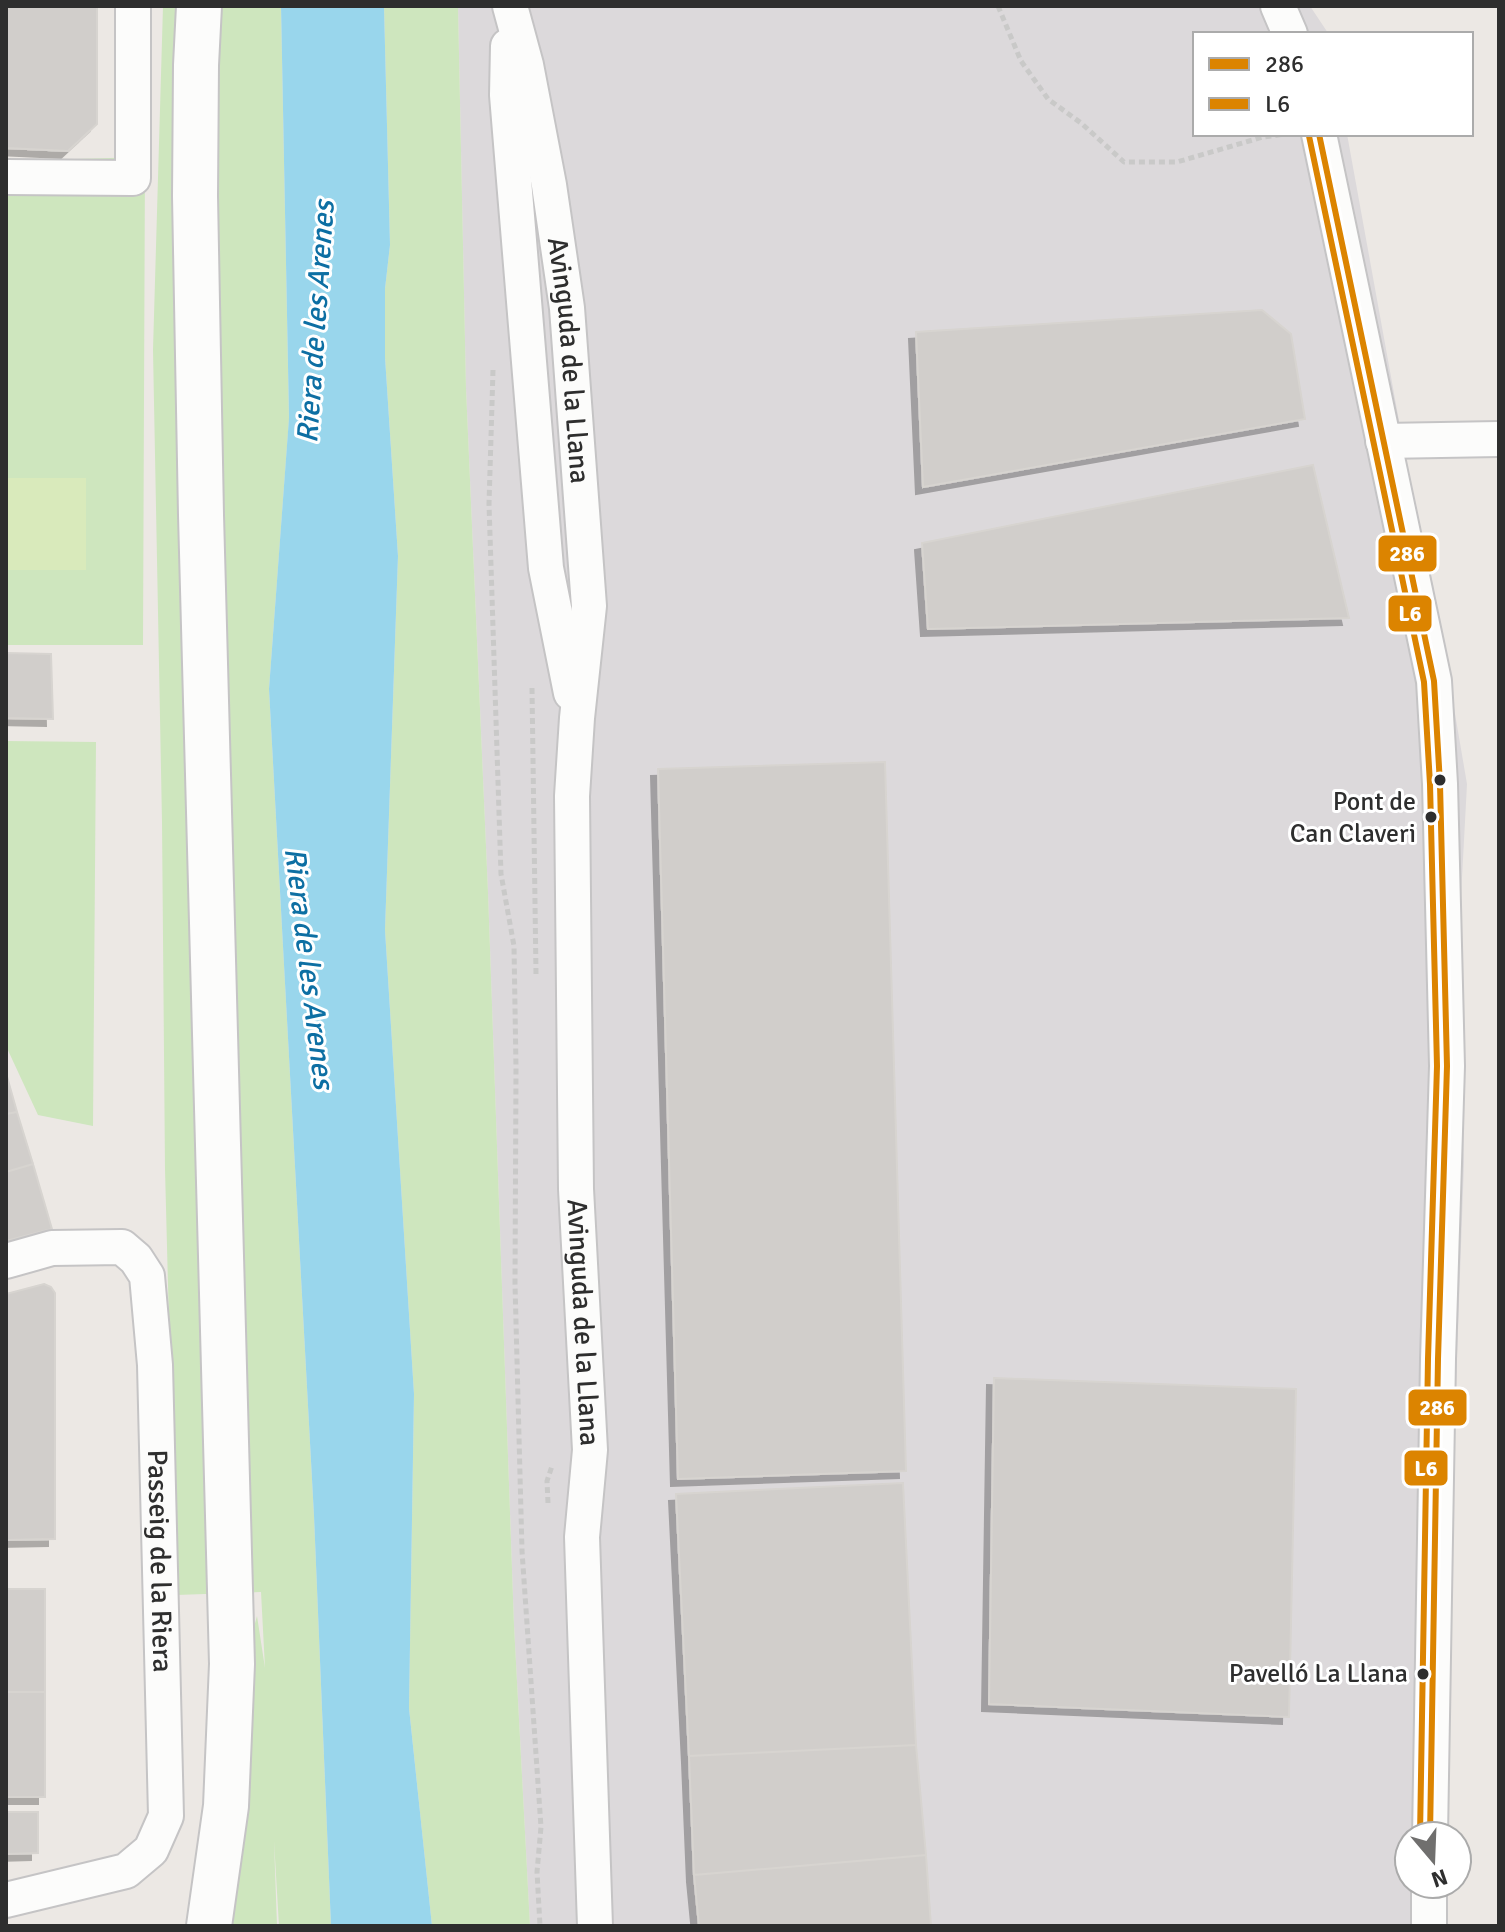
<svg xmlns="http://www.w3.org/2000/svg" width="1505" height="1932" viewBox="0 0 1505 1932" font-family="Signika,sans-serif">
<defs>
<filter id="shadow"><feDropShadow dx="-7" dy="7" stdDeviation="0" flood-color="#0004"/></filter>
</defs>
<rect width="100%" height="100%" fill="#ece8e4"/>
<!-- industrial -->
<path fill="#dcd9db" d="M458,6H1310L1328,33L1195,34V134H1347L1409,476L1433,585L1467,784L1459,934L1464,1163L1447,1635L1445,1836H1409V1884H1444V1926H530L514,1625L488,892L466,388Z"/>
<!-- green -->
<path fill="#cee6be" d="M163,6H281L289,419L269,689L314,1516L331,1926H279L274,1841L277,1926H227L251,1757V1638L257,1616L265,1668L261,1592L176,1595L165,1169L162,822L153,350Z
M384,6H458L466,388L488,892L514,1625L530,1926H432L409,1708L414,1394L385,930L398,556L385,357V289L390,245Z
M145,157L143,645H6V161Z
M6,741L96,742L93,1126L38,1115L6,1046Z"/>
<!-- pitch -->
<path fill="#d9eabb" d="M6,478H86V570H6Z"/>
<!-- water -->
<path fill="#99d6ec" d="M281,6H384L390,245L385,289V357L398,556L385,930L414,1394L409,1708L432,1926H331L314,1516L269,689L289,418Z"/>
<!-- building -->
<path fill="#d1cecb" stroke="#d7d4d0" stroke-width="2" filter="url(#shadow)" d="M6,6H97V124L68,151L6,148Z
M1262,310L1291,334L1305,419L923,487L916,332Z
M1313,465L1349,618L928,629L922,543Z
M6,653L51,654L53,719L6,718Z
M885,762L906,1471L678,1479L658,769Z
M6,1073L17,1112L6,1114Z
M17,1112L33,1164L6,1172V1114Z
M33,1164L52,1229L6,1241V1172Z
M44,1284L51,1287L55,1293V1539L6,1540V1294Z
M994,1378L1296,1389L1289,1717L989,1704Z
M903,1483L916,1745L689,1756L676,1494Z
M6,1589H45V1692H6Z
M6,1692H45V1797H6Z
M916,1745L926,1855L694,1875L689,1756Z
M6,1812H38V1853L6,1854Z
M926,1855L931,1926H699L694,1875Z"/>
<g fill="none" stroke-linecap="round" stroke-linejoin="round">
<!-- minor casing -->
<g stroke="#c5c4c5" stroke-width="38">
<g id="minor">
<path id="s1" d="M510,6L526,65L549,185L567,308L589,606L577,718L572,796L576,1189L590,1450L582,1537L595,1926"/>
<path d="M1278,6L1290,34"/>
<path d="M508,46L507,95L546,568L571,693"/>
<path d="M1319,134L1434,681L1440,784L1447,1066L1438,1359L1430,1836"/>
<path d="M6,177L133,178V6"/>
<path d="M1383,441L1499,439"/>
<path id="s2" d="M6,1261L52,1248L122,1247L136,1259L147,1276L155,1365L166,1816L151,1850L126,1871L6,1900"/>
<path d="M1429,1926V1884"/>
</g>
</g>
<!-- secondary casing -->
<g stroke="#c5c4c5" stroke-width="48">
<path id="secondary" d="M199,6L196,65L195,196L201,515L232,1664L226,1806L209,1926"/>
</g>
<!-- path -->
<path stroke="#c9c9c8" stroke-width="5" stroke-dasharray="6 4" stroke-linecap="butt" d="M998,6L1021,61L1048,99L1081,123L1124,162H1177L1263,137L1286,134
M493,370L489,504L501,874L514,946L516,1068L515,1284L522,1551L541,1827L537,1872L540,1926
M532,688L536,974
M548,1503L547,1481L552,1466"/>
<!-- minor -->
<use href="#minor" stroke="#fcfcfb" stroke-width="34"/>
<!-- secondary -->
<use href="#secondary" stroke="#fcfcfb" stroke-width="44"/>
<!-- bus-1 casing -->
<g stroke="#fff" stroke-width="12">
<path id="bus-1" d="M1319,134L1434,681L1440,784L1447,1066L1438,1359L1430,1836"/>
</g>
<!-- bus-2 casing -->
<g stroke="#fff" stroke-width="12">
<path id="bus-2" d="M1309,136L1424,682L1430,784L1437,1066L1428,1359L1420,1836"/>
</g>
<!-- bus-1 -->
<use href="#bus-1" stroke="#dc8400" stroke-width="6"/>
<!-- bus-2 -->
<use href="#bus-2" stroke="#dc8400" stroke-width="6"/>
</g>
<!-- markers -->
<g fill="#2e2e2e" stroke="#fff" stroke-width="3">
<circle cx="1440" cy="780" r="7"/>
<circle cx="1431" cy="817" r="7"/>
<circle cx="1423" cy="1674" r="7"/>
</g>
<g text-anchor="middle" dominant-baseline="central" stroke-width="6" stroke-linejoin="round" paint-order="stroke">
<!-- bus labels -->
<g font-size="26" fill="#2e2e2e" stroke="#fff" text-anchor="end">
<text x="1416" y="802">Pont de<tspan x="1416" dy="32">Can Claveri</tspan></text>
<text x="1408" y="1674">Pavelló La Llana</text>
</g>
<!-- street labels -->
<g font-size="28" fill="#2e2e2e" stroke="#fff">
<text stroke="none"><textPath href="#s1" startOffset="360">Avinguda de la Llana</textPath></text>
<text stroke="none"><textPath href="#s1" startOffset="1324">Avinguda de la Llana</textPath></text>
<text stroke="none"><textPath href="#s2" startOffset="442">Passeig de la Riera</textPath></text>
</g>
<!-- water labels -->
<g font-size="30" font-style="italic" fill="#0d6fa3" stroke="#fff">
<text transform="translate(316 322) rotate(-86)">Riera de les Arenes</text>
<text transform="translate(309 968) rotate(83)">Riera de les Arenes</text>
</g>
</g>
<g stroke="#fff" stroke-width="3">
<rect x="1377" y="534" width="61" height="39" rx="8" fill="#dc8400"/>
<rect x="1387" y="594" width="46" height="39" rx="8" fill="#dc8400"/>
<rect x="1407" y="1388" width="61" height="39" rx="8" fill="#dc8400"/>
<rect x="1403" y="1449" width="46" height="38" rx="8" fill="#dc8400"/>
</g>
<g font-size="22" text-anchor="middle" font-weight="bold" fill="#fff">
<text x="1407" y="561">286</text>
<text x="1410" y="621">L6</text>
<text x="1437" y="1415">286</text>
<text x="1426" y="1476">L6</text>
</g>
<!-- border -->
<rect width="1505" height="1932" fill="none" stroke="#2e2e2e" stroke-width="16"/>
<!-- legend -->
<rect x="1193" y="32" width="280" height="104" fill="#ffffff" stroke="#ababab" stroke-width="2"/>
<rect x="1209" y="58" width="40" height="12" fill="#dc8400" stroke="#ababab" stroke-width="2"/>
<text x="1265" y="72" font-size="24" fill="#2e2e2e">286</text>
<rect x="1209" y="98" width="40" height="12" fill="#dc8400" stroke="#ababab" stroke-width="2"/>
<text x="1265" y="112" font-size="24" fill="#2e2e2e">L6</text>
<!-- north arrow -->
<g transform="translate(1433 1860) rotate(161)"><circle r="38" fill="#ffffff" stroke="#ababab" stroke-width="2"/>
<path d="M0-6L14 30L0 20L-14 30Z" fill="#706f6e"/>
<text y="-12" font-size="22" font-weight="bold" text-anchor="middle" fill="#2e2e2e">N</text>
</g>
</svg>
